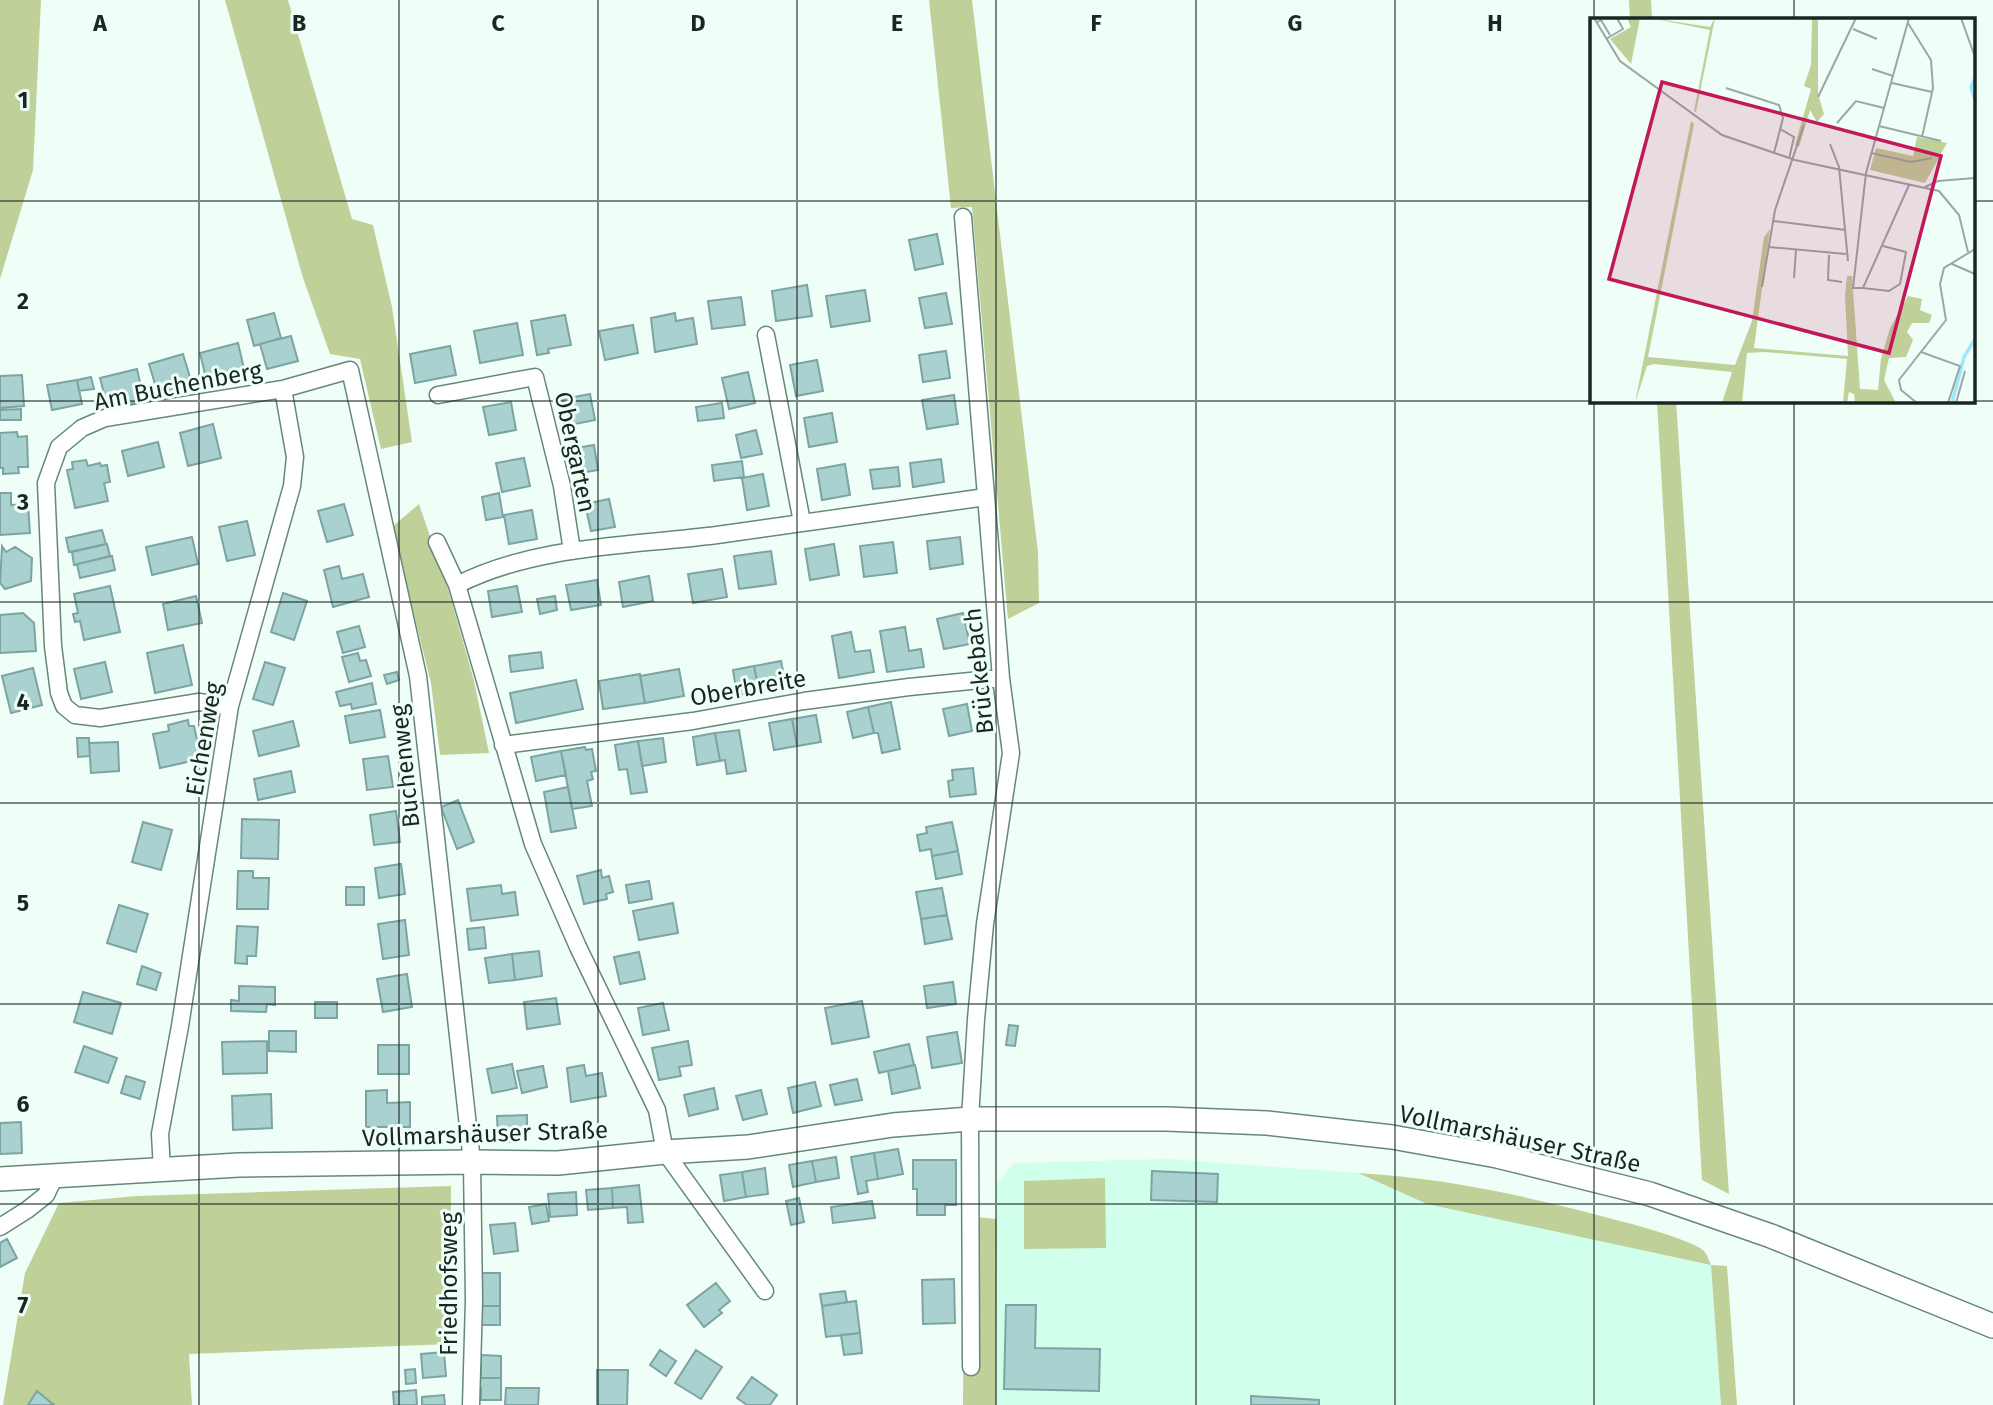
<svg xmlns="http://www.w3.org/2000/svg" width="1993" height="1405" viewBox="0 0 1993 1405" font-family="'Fira Sans',sans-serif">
<rect width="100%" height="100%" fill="#f0fef8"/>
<!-- built -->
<path fill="#d0ffec" d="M1169,1159L1358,1173L1427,1204L1711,1265L1721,1405H996V1184L1014,1163Z"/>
<!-- green -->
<path fill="#bfd099" d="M0,0H41L33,170L0,279Z
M225,0H288L352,219L373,225L392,307L412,442L381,449L360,359L330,354L303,278Z
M929,0H972L1038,552L1039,603L1008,619L972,207L951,208Z
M1629,0H1651L1652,19H1630Z
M1657,401H1676L1729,1194L1702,1180Z
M419,504L449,592L474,681L489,753L440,755L431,683L392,527Z
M1358,1173C1450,1178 1539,1199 1628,1223C1643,1227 1693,1241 1704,1251C1707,1254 1709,1261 1711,1265L1727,1266L1737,1405H1721L1711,1265L1427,1204Z
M1105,1178L1106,1248L1024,1249V1181Z
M451,1186L450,1344L189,1354L192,1405H3L25,1273L59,1203L137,1196Z
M964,1216L997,1219L996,1405H963Z"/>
<!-- building -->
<path fill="#a8d1cf" stroke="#7ca4a2" stroke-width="2" d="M937,234L943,264L915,270L909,240Z
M807,285L812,316L776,321L772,291Z
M865,290L870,321L831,327L826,296Z
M946,293L952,324L925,328L919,298Z
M741,297L745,325L712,329L708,301Z
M274,313L281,338L254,346L247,320Z
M675,313L676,321L693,318L697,344L655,352L651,318Z
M565,315L571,345L548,349L549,353L537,355L531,321Z
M517,323L523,355L480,363L474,331Z
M633,325L638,353L605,360L599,331Z
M291,336L298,361L267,369L260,344Z
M238,343L246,377L208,387L200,353Z
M450,346L456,375L415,383L410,354Z
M946,351L950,378L923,382L919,355Z
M183,354L192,384L158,394L149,364Z
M817,360L823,391L796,396L790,365Z
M137,369L144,400L108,409L100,378Z
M748,372L755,403L729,409L722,378Z
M22,375L24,406L0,408V376Z
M91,377L94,389L79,391L77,380Z
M77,380L82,404L52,410L47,385Z
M590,394L595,420L570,425L569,415L562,416L559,400Z
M954,395L958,424L927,429L922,400Z
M511,402L516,430L489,435L483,407Z
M722,403L724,418L698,421L696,407Z
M21,409V420H0V410Z
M832,413L837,442L809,447L804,418Z
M213,424L221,458L188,466L180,433Z
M756,430L762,454L741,458L736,435Z
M17,432L18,437L27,436L28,467H18L19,473L3,474V468H0V433Z
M158,442L164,467L128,476L122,451Z
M594,445L598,470L575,474L570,449Z
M524,458L530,486L502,492L496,463Z
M941,459L944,482L913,487L910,463Z
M86,460L88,466L100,463L101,466L107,465L110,482L104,483L108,501L75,508L67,470L73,469L72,462Z
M742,461L744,477L714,481L712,465Z
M845,464L850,495L822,500L817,469Z
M898,467L900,486L873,489L870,470Z
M763,474L769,506L747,510L742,478Z
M0,493H11V505L28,504L30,533L0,535Z
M499,493L503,517L486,520L482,497Z
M609,499L615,527L591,531L585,504Z
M344,504L353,535L327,542L318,511Z
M532,510L537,539L509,544L504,515Z
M247,521L255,555L227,561L219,527Z
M102,530L106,544L69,552L66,538Z
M192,537L198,564L152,575L146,547Z
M960,537L963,564L930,569L927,541Z
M893,542L897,573L864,577L860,546Z
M107,544L110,556L74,565L72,552Z
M834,544L839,575L810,580L805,549Z
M2,546L6,552L15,547L32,558L31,581L5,589L0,583Z
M771,551L776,584L739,589L734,556Z
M112,556L115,570L80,578L77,564Z
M339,566L342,579L363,574L369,597L333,607L324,570Z
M722,569L727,597L693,603L688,574Z
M649,576L653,601L623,607L619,582Z
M597,580L601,605L571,610L566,585Z
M110,586L120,632L84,640L80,621L75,622L73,614L78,613L74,594Z
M517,586L522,612L492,617L488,591Z
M283,593L307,601L294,640L271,632Z
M196,596L202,623L168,630L163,604Z
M555,596L557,610L540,614L537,599Z
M23,613L34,623L36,651L0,653V615Z
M963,613L970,644L944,649L937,619Z
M359,626L365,647L343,653L337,632Z
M905,627L909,651L921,649L924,667L887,672L880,631Z
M851,632L855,652L870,650L874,672L839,678L832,636Z
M183,645L192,685L155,693L147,653Z
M541,652L543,668L511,672L509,656Z
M358,653L360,661L366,660L371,676L349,682L342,657Z
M781,661L786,685L759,691L754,666Z
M105,662L112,692L81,699L74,669Z
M265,662L285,668L273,705L253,699Z
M754,666L759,691L737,695L733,670Z
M33,668L42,705L11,713L2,676Z
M679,669L684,696L645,703L640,676Z
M397,672L399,680L387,684L384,675Z
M640,674L645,703L603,709L599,681Z
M576,680L583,709L516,723L510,693Z
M372,683L376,704L352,709L351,704L340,706L336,692Z
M891,702L900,749L882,753L878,733H874L868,707Z
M967,704L972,731L949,736L943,709Z
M868,707L874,733L853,738L847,712Z
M380,710L385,737L350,743L345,716Z
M816,715L821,742L797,746L792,719Z
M792,719L797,746L774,750L769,723Z
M188,720L189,726H194L201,759L160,768L153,734L169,731L168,725Z
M293,721L299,746L259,756L253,731Z
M739,730L746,771L727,774L725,760L720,761L715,733Z
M715,733L720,761L697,765L693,737Z
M77,738H89L90,756L78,757Z
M663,738L666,762L642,766L638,741Z
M638,741L647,792L631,794L627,769L619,770L615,745Z
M118,742L119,771L91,773L89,743Z
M585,747L586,750L592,749L596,771L591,772L593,779L587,781L592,806L572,809L561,751Z
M561,751L566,775L536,781L531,757Z
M388,756L393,787L367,790L363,759Z
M973,768L976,794L950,797L948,781L953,780L952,770Z
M291,771L295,792L258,800L254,779Z
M568,787L576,828L551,832L544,792Z
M458,800L474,842L457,849L441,807Z
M396,811L400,842L374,845L370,815Z
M242,819L279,820L278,859L241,858Z
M143,822L172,830L161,870L132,862Z
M952,822L958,851L932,856L931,849L920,851L917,835L927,833L926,827Z
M958,851L962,874L936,879L932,856Z
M401,864L405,894L379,898L375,868Z
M601,870L602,878L609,876L613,892L606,894L607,899L584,904L577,876Z
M238,871H253V878H269L268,909H237Z
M649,881L652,899L629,903L626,885Z
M501,885L502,894L515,892L518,915L471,921L467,889Z
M346,887H364V905H346Z
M942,888L947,915L921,919L916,892Z
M673,903L678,933L639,940L633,911Z
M119,905L148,914L136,952L107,943Z
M947,915L952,939L925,944L921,919Z
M405,920L409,955L383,959L378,924Z
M237,926L258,927L256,956H247V964L235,963Z
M484,927L486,948L469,950L467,929Z
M539,951L542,976L515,980L512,954Z
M639,952L645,979L620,984L614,957Z
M512,954L515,980L489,983L485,958Z
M142,966L161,973L156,990L137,984Z
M407,974L412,1007L383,1012L377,979Z
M953,982L956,1004L927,1008L924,986Z
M239,986L275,987V1005L267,1004L266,1012L231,1011V1000L239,1001Z
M83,992L121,1003L112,1034L74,1022Z
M556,998L560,1024L527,1029L524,1002Z
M862,1001L869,1037L832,1044L825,1008Z
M315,1002H337V1018H315Z
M663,1003L669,1030L643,1035L638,1008Z
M1009,1025L1018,1026L1015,1046L1006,1045Z
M269,1031H296V1052L269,1051Z
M957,1032L962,1063L932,1068L927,1037Z
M267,1041V1073L223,1074L222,1042Z
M688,1041L692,1065L679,1067L681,1076L659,1080L652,1048Z
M909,1044L914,1065L879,1073L874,1052Z
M378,1045H409V1074H378Z
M84,1046L117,1058L108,1083L75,1072Z
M512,1064L517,1088L492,1093L487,1069Z
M584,1065L586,1076L602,1073L606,1096L571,1102L567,1068Z
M915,1065L920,1088L892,1094L888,1071Z
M543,1066L547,1087L522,1093L517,1071Z
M126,1076L145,1082L140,1099L121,1093Z
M857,1079L862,1100L835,1105L830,1085Z
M815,1082L821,1106L793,1113L788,1088Z
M714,1088L718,1109L689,1116L684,1095Z
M387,1090V1103L410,1102V1127H366V1091Z
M761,1090L767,1114L743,1120L736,1096Z
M271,1094L272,1128L233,1130L232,1096Z
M527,1115V1141L498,1142L497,1116Z
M21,1122L22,1153L0,1154V1123Z
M898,1149L903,1174L878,1179L874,1153Z
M874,1153L878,1179L866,1181L868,1192L858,1194L851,1157Z
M836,1157L839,1178L816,1182L812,1161Z
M913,1160H956V1205H945V1215H917V1189H913Z
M812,1161L816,1182L793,1187L789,1165Z
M765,1168L768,1194L746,1197L742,1172Z
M1152,1171L1218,1174L1217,1202L1151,1200Z
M742,1172L746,1197L724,1201L720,1175Z
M639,1185L643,1222L628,1223L627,1207L613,1208L612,1188Z
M612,1188L613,1208L588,1210L586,1190Z
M576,1192L577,1215L550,1217L548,1194Z
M799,1198L804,1222L791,1225L786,1201Z
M872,1201L875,1218L833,1223L831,1207Z
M546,1204L549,1221L532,1224L529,1207Z
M515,1223L518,1251L494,1254L490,1225Z
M7,1239L17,1258L0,1267V1243Z
M481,1273H500V1306H481Z
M954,1279L955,1323L923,1324L922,1280Z
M716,1283L730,1301L719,1310L722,1313L704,1327L687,1305Z
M845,1291L847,1302L822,1306L820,1294Z
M856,1301L860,1333L826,1337L822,1306Z
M1006,1305H1036L1035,1348L1100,1349L1099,1391L1004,1389Z
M481,1306H500V1325H481Z
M860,1333L862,1353L844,1355L841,1335Z
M660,1350L676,1361L666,1376L650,1365Z
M696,1350L722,1367L701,1399L675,1383Z
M444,1352L446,1376L423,1378L421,1354Z
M481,1355L501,1356V1378H481Z
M415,1369L416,1383L406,1384L405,1370Z
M597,1370H628L627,1405H597Z
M752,1377L777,1395L770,1405H747L737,1398Z
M475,1378H501V1400H481V1388H475Z
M506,1388H539L538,1405H505Z
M416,1390L417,1405H394L393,1392Z
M37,1391L54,1405H28Z
M444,1395L445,1405H422V1397Z
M1251,1396L1319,1400V1405H1251Z"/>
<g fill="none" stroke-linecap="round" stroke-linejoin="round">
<!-- street casing -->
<g stroke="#66887a" stroke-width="19">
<path id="street" d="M963,217L1001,678L1011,753L985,924L976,1019L970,1119L971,1367
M766,335L802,522
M438,395L535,377L562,486L572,551
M437,542L457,585L533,844L578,947L657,1110L665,1152L765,1291
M457,585C535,545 631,546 717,535C807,523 896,509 986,497
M230,706L199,702L100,718L75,715L64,706L59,693L53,646L46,483L59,447L82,428L105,418L283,389
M503,745L693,721L804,701L909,687L1001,678
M162,1170L160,1134L180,1026L230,706L292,486L295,457L283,389L350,370L418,676L472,1162L474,1300L471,1405
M0,1227L27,1210L46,1195L56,1174"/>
</g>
<!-- secondary casing -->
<g stroke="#66887a" stroke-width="26">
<path id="secondary" d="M0,1179L239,1165L472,1162L558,1163L665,1152L748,1147L893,1125L970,1119H1166L1267,1123L1392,1137L1497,1156L1650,1194L1771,1236L1993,1326"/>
</g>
<!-- street -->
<use href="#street" stroke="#fff" stroke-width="16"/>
<!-- secondary -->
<use href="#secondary" stroke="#fff" stroke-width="23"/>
</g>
<!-- grid -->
<path fill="none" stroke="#192722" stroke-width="2" stroke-opacity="0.55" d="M199,0V1405M399,0V1405M598,0V1405M797,0V1405M996,0V1405M1196,0V1405M1395,0V1405M1594,0V19M1794,0V19M0,201H1592M1974,201H1993M0,401H1993M1594,401V1405M1794,401V1405M0,602H1993M0,803H1993M0,1004H1993M0,1204H1993"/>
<g text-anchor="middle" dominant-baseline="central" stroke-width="6" stroke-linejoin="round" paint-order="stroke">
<!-- street labels -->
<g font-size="24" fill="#192722" stroke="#f0fef8">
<text transform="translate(178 386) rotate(-11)">Am Buchenberg</text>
<text transform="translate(575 452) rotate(78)">Obergarten</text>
<text transform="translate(979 671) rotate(-96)">Brückebach</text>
<text transform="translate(748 688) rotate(-10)">Oberbreite</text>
<text transform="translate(204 739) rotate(-80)">Eichenweg</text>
<text transform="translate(405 766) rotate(-96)">Buchenweg</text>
<text transform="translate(485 1134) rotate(-2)">Vollmarshäuser Straße</text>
<text transform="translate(1520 1139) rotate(12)">Vollmarshäuser Straße</text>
<text transform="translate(449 1284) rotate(-90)">Friedhofsweg</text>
</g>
</g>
<!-- overview -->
<g transform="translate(1590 18)">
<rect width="385" height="385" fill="#f0fef8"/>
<path d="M37,0H50L41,46L20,21L41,9ZM61,0L120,9L125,0L106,94L152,120L104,93L120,12ZM222,0H228V76L234,96L227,104L220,92L209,129L205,127L221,71L214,68L221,47ZM101,103L104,106L58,339L145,347L162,303L174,219L180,211L164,330L258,338L255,278L257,258H262L270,371L288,372L291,341L300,310L318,278L332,281L330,292L342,297L339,305H322L317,314L323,322L316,339L299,340L294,362L306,385H265L264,376L259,374L257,385H253L257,341L175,334L157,335L152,385H132L142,354L64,346L57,348L45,385ZM327,119L357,125L335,165L280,152L286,130L323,138Z" fill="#bfd099"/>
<path fill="none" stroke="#9ce8fc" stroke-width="3.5" d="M385,60L381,69L385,82M362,385L374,339L385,321"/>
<path fill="none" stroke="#9aa8a2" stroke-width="2" d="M4,0L30,43L132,117L205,142L349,173L369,197L378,234M319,0L276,155L263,270H273L319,167M371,0L385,39M6,5L11,2L20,17M318,5L341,42L343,70L332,119M263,11L287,21M16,21L33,11L27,0M282,51L303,58M302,65L342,74M136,70L189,87L193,100L184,135M228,79L266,0M247,105L266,83L294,90M289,108L351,123M190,111L204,119L199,141M240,126L249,149L258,243M281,135L321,144L342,140M335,169L348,163L385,160M184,203L256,212M179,229L256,236M239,237L238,262L252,264M362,246L385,256M204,260L206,232M172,269L185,192L214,107M273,270L299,273L310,266L316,234L293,228M331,334L370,348L358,385M327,385L311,372L309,362L356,302L350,266L354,250L385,231M366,385L375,353"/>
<path fill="#c2185b" fill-opacity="0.15" stroke="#c2185b" stroke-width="3.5" d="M72,64L351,138L299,335L19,261Z"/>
<rect width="385" height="385" fill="none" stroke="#192722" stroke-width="3.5"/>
</g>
<g font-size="23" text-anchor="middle" font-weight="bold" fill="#192722" stroke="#f0fef8" stroke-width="6" stroke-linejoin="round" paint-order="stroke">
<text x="100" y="31">A</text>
<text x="299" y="31">B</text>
<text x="498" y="31">C</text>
<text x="698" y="31">D</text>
<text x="897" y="31">E</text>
<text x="1096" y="31">F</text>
<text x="1295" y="31">G</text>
<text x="1495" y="31">H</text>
<text x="23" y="108">1</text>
<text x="23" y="309">2</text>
<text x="23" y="510">3</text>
<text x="23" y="710">4</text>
<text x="23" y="911">5</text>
<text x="23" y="1112">6</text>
<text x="23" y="1313">7</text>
</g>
</svg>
